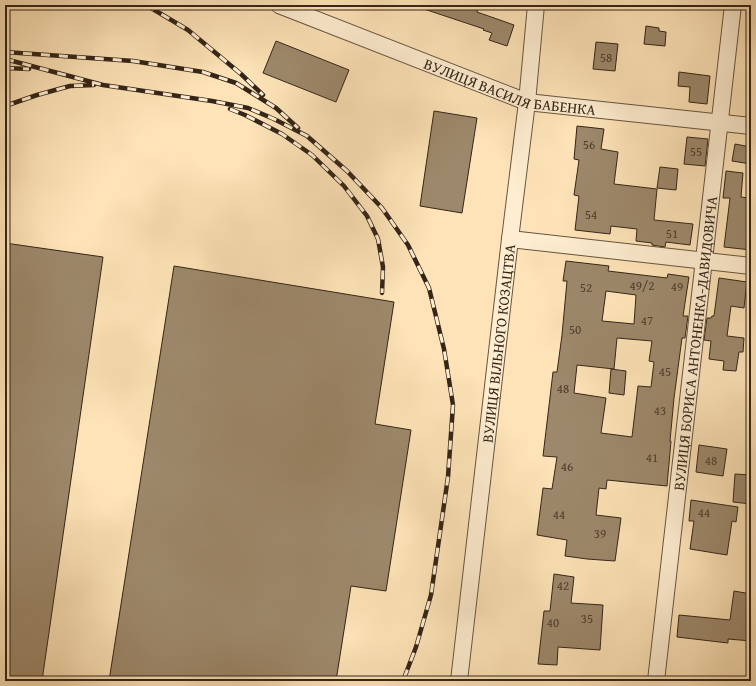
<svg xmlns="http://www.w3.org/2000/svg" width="756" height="686" viewBox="0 0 756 686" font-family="'Gentium Book Plus',serif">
<rect width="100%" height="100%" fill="#fde3b7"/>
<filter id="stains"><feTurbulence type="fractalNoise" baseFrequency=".005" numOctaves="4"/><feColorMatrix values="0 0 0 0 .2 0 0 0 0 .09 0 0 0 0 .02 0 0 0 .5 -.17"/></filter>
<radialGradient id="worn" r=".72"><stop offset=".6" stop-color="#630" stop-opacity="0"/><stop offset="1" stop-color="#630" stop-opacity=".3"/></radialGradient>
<!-- building -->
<path fill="#9d886b" stroke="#342518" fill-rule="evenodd" d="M422,5H479L477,12L514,25L507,46L489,40L492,33L483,30L484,29L421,8Z
M646,26L659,28V31L666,32L665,46L644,44Z
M276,41L349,70L336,102L263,73Z
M596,42L618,44L615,71L593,69Z
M679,72L710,76L707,104L689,102L690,87L678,86Z
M434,111L477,118L462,213L420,206Z
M577,126L604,129L601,149L618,152L614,184L657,189L654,220L693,224L690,245L666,242L665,247L652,245V243L636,241L637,229L611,226L610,234L575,230L579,196L574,195L579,160L574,159Z
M687,137L708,139L705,166L684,164Z
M735,144L751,147V164L732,161Z
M660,167L678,169L676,190L657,188Z
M726,171L743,173L741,197L749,198L747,225H751V250L724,247L730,198H723Z
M5,243L103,257L42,681H5Z
M566,261L609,266L608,271L667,278L668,274L689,277L683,316H688L685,338H682L674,398L670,441H671L667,486L607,480L606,489L599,488L596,515L621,518L615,561L587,559L565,556L567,540L537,535L543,488L552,489L557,457L543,456L553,372H557L562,335L567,281H563ZM606,291L636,295L634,324L602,321ZM617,338L652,341L649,361L654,362L651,387L638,386L632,437L601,433L606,398L574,393L577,365L614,369Z
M174,266L394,302L375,424L411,430L386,591L351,586L336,681H109Z
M719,278L747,282L744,308L731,306L727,336L744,338L743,352H739L736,371L723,370L724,361L709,359L711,341L704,340L707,318H711L712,316H714Z
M611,369L626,371L624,395L609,393Z
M699,445L727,449L723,476L696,472Z
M735,474L751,475V504L733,502Z
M691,500L738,507L736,522L732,521L727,555L690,549L694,521H689Z
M554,574L574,577L571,603L603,605L600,650L558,647L557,665L538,664L544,611H550Z
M734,591L751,594V641L728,639V643L677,637L679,615L730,620Z"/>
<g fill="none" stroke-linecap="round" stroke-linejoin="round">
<!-- minor casing -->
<g stroke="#665440" stroke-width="18">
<g id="minor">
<path id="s1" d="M279,5L527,102L751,126"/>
<path d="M510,239L751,266"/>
<path id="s2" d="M459,681L510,239L527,102L536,5"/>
<path id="s3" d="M656,681L733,5"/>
</g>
</g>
<!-- minor -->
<use href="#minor" stroke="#feedd0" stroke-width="16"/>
<!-- rail casing -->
<g stroke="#342518" stroke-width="4.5">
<path id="rail" d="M146,5L188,30L241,74L263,95
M5,52L133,61L203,72L236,83L276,108L298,128
M5,59L103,85L212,101L248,108L274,119L307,136L347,171L382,208L408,245L429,288L444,349L453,405L448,477L431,595L416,647L403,681
M5,68L29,69
M5,106L37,95L70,86L94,85
M230,109L245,115L282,134L312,155L344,186L367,216L378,239L383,267L382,293"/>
</g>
<!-- rail -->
<use href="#rail" stroke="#feedd0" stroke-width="3" stroke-dasharray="9" stroke-linecap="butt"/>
</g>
<g text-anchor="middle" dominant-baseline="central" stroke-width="3.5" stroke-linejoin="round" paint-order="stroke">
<!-- number labels -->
<g font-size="13" fill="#4e3e2d">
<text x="606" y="57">58</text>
<text x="589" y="144">56</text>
<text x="696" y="151">55</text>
<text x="591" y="214">54</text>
<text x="672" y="233">51</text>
<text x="642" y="285">49/2</text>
<text x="677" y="286">49</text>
<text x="586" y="287">52</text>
<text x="647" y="320">47</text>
<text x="575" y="329">50</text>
<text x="665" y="371">45</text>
<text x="563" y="388">48</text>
<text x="660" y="410">43</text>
<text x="652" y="457">41</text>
<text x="711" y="460">48</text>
<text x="567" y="466">46</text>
<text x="704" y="512">44</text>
<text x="559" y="514">44</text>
<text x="600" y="533">39</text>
<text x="563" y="585">42</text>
<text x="587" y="618">35</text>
<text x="553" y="622">40</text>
</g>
<!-- street labels -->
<g font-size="15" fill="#342518" stroke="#feedd0">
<text stroke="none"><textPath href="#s1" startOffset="246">ВУЛИЦЯ ВАСИЛЯ БАБЕНКА</textPath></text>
<text stroke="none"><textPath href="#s2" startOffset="340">ВУЛИЦЯ ВІЛЬНОГО КОЗАЦТВА</textPath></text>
<text stroke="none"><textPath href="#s3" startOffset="340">ВУЛИЦЯ БОРИСА АНТОНЕНКА-ДАВИДОВИЧА</textPath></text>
</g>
</g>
<!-- margin -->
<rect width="756" height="686" fill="none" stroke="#fde3b7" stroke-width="20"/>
<rect x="6" y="6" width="744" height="674" fill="none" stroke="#342518" stroke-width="2"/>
<rect x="10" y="10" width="736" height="666" fill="none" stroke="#342518"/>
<rect width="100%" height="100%" filter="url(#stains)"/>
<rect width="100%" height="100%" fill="url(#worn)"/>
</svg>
